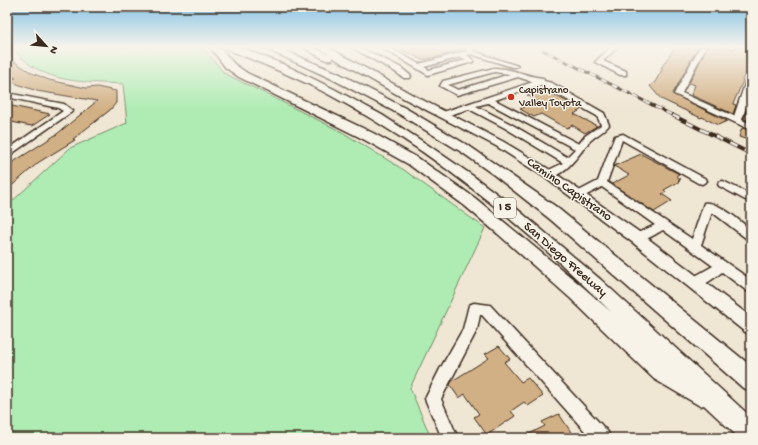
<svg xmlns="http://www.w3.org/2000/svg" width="758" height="445" viewBox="0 0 758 445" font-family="'Gochi Hand',sans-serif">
<rect width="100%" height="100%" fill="#f0e6d4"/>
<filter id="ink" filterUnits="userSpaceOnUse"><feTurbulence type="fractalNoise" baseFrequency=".025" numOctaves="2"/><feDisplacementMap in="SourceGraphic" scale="8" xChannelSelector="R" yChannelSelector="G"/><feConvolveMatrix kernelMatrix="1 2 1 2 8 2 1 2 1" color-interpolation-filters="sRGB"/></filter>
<g filter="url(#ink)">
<!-- green -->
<path fill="#aeecb3" stroke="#748b68" d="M11,47H202L224,73L342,132L404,170L485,228L410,388L431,438H7V206L70,148L127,123L123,84C92,82 56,84 29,64C23,59 17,53 11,47Z"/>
<!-- building -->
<path fill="#d2b085" stroke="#3b2a1e" d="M398,47H465V48L446,55L422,60Z
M675,47H698L673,94L727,121L718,125L702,117L701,118L661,99L650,86L655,82L663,68H661Z
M707,47H725L733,49L734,47H751V61L742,80L743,81L733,104L736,105L733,114L691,95L695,85L689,83Z
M7,57L32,73L49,80L86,88L97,87L116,91V103L110,110L73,139L75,140L39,162L7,190V166L57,134L97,101L37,91L9,81L16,78L7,73Z
M542,89L582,109L574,114L597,126L585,133L572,125L567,128L562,126L541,114L534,117L520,109L537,101L527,95Z
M749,104L751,105V122L744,119Z
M7,105L50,114L32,126L26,125L7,121Z
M742,128L751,131V141L739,137Z
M641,154L679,174L676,176L681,179L678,180L680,181L664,190L666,192L662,194L672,201L654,212L612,184L629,175L614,166Z
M499,346L510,359L504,362L521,382L528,378L543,396L528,406L524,402L511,411L515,416L487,435L474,417L479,414L465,394L459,398L450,385L452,381L489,358L485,354Z
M559,414L571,432L567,435L569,438H521L545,426L542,422Z"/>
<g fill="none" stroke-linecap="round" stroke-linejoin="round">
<!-- minor casing -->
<g stroke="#3b2a1e" stroke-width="3">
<path id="minor" d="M351,47H359L400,67L411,76L410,78H404L394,71Z
M381,47H389L419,64L467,51V47H473V51L518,66L516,67H512L471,54L467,55L473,60V62L428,75ZM461,57L466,60L429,70L424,67Z
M611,47H618L603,61L626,71V75H620L595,62Z
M700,47H706L682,93L734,116L747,78L751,76V90L742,120L751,124V130L674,94Z
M494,68C511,68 526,76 543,78L544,81L552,83L604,113L609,125C604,132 596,135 590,141C580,152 563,181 545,176L543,174L545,172L563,163L505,128L469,109L443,117L439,115L440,113L533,82L518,77L457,95L440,86L443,81ZM494,72L510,74L458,90L448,85ZM540,85L597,116L601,125L585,136L579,144L495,100ZM488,103L575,149L567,157L511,124L476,106Z
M7,93L64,104L73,111L7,157V150L63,111L58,108L7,97Z
M623,134L706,179L707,181L702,184L698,183L622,140L607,182L692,239L704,203C717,200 741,222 751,230V240L747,239L712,212L701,245L751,280V292L747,291L722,272C714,278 700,290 690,287L688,283L690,279L713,266L663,230C655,234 642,244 633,241L631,238L633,235L655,225L602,187L583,197H575L574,195L575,193L598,181L614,138L615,136Z
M723,181L751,195V203L719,186L718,184L719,182Z
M474,303L490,305L608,432L610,438H591L482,315H480L477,330L441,399L458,438H442L425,399L440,369L463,329L469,305Z"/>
</g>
<!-- major casing -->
<g stroke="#3b2a1e" stroke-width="3">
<path id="major" d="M302,47H313L330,55L318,47H328L413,95L504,142L552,171L642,234L751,317V335L745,332L632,242L544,177L496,146L405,99L332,57V60H326Z"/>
</g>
<!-- highway casing -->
<g stroke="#3b2a1e" stroke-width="3">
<path id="highway" d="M210,47H220L234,64L247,73L373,133L418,158L475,198L584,288L611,312C527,228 432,149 326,93C294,76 260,63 227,49L225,47H239L285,65L334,89L382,115L428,145L473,176L517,209L600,279L751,417V438H739L704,405L700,406L654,379L570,298L498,234L465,206L408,164L363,139L239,77L226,68Z
M262,47H276L340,74L407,109L472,148L555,206L751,366V391L743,388L551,220L494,175L463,153L399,114L332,79Z"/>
</g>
<!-- minor -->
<use href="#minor" fill="#f7f3e8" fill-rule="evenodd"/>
<!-- major -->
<use href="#major" fill="#f7f3e8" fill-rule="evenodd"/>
<!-- highway -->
<use href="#highway" fill="#f7f3e8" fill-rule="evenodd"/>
<!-- rail-far1 casing -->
<g stroke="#3b2a1e" stroke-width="3">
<path id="rail-far1" d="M537,47L674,116"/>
</g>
<!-- rail casing -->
<g stroke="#3b2a1e" stroke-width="4">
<path id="rail" d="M672,115L751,154"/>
</g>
<!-- rail-far1 -->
<use href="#rail-far1" stroke="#f7f3e8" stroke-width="2" stroke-dasharray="6" stroke-linecap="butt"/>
<!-- rail -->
<use href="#rail" stroke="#f7f3e8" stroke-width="2.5" stroke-dasharray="8" stroke-linecap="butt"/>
</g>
</g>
<!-- sky -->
<linearGradient id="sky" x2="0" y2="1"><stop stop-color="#80c1e4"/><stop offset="0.43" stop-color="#f8f4ec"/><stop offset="1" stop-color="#f8f4ec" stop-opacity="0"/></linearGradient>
<rect width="758" height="109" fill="url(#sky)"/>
<!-- markers -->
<circle fill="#c8321e" stroke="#f7f3e8" stroke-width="1.5" cx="511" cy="97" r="4"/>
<g text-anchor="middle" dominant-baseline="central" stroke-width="3" stroke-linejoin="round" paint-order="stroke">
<!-- far-poi labels -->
<g font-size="11" fill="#3b2a1e" stroke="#f7f3e8" text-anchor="start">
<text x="519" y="91">Capistrano<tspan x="519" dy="13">Valley Toyota</tspan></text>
</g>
<!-- shield labels -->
<rect fill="#f7f3e8" stroke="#73665b" stroke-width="1" x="494" y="198" width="22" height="20" rx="3"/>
<g font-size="12" font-weight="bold" fill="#3b2a1e">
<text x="505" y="208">I 5</text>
</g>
<!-- street labels -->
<g font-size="13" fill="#3b2a1e" stroke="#f7f3e8">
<text transform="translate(569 190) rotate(35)">Camino Capistrano</text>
<text transform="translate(565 260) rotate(41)">San Diego Freeway</text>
</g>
</g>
<!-- margin -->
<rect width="758" height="445" fill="none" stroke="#f7f3e8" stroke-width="24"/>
<rect x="12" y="12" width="734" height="421" fill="none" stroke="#3b2a1e" stroke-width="1.5" filter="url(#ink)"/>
<!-- north arrow -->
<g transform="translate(46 46) rotate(117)" stroke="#f7f3e8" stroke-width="3" paint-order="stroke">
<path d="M0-3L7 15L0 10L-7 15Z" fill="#3b2a1e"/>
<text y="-6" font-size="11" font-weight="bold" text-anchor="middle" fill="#3b2a1e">N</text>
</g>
</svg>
